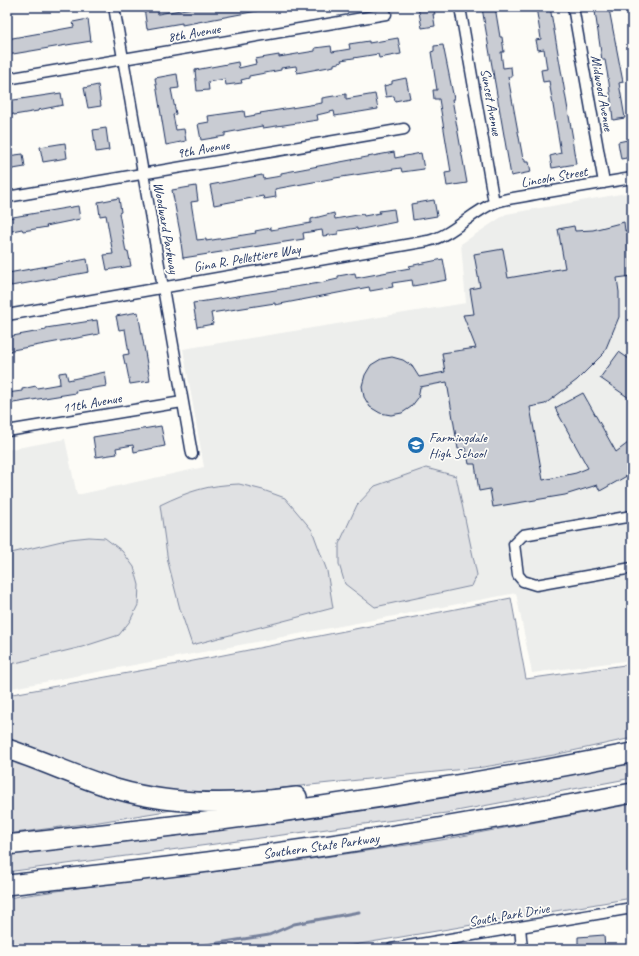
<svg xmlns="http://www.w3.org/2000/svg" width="639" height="956" viewBox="0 0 639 956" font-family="Caveat,sans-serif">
<rect width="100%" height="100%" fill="#fdfcf7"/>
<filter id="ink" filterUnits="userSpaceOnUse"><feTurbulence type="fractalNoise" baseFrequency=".025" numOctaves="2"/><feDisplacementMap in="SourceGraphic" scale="8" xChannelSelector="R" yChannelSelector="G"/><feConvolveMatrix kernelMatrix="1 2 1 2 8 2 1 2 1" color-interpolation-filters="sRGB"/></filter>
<g filter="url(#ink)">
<!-- built -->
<path fill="#edeeec" d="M632,192V660L532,673L516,593L7,689V450L65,439L77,495L204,467L183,349L466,303L461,244L506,214Z"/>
<!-- green -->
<path fill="#e0e1e3" stroke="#7e88a0" d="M426,468L456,476L477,575L472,586L375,607L345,584L339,564V544L357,505L375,486Z
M239,484L263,490L285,498L312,530L327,571L333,608L192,645L180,609L168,562L160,505C189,491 208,485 239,484Z
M89,537L105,538L122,551L134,567L139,585L138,605L130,621L119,635L82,647L7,665V554L70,539Z
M511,598L526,679L632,664V738L554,755L484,767L253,791L182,793L132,786L7,742V695L183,663Z
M7,756L172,806V810L99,822L7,834Z
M632,758V778L446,813L7,872V854Z
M632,804V898L330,949H7V898L99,885L270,865L441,840Z"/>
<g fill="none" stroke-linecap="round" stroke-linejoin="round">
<!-- stream -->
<path stroke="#76819c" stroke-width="3" d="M180,949L269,935L294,924L359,912"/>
</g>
<!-- building -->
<path fill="#c9ccd3" stroke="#1b2f5e" d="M144,7H157L158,14L197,7H256L257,11L182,25V23L147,29Z
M418,7H433L435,14H433L435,26L422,28Z
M491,7H495L500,37H502L504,52H501L503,68L511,67L512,77H508L523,159H525V162H529L531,172L511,176L482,8Z
M536,7H550L573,139H572L576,164L552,168L550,156L561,153L549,81L543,82L541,70L547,69L544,49L538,50L536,40L541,39Z
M609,9L623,82L619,83L625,118L613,120L609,83L605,60H602L595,11Z
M88,19L91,41L7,55V39L74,27L73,22Z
M398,38L401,54L379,58L378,54L341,60L342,62L334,64V66L297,73L296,66L281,68V70L249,76V78L241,80L242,83L226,85L225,79L208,82L209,90L197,91L195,70L238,62L239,68L256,64L255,59L279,55V57L315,51V48L331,46L332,52L350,49L349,44L369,41V43Z
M443,45L454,99H452L467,183L447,186L445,173L451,172L439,99H434L433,90H437L431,52L434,51V46Z
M177,74L179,88L171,89L176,114L173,115L176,130L184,129L186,141L166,145L155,78Z
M406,78L410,98L395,101L394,96L386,97L384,86L392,84V81Z
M98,85L101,106L88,108L84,88Z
M61,93L63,105L38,110V111L14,115V114L7,115V101Z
M346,94V99L375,94L378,109L335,116L334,111L317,115L318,120L263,128L262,126L225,133V136L201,140L198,124L209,122L208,116L244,111L245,117L261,114L260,113L322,103V98Z
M106,128L109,150L96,152L93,130Z
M632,139V157L621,159L618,142Z
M65,143L67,158L43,162L40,147Z
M394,152L395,158L421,153L424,169L402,172L401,168L335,178L275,189L276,197L264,199L263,196L214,205L210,185L262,175L263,179L281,176V173Z
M23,154L25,167L7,170V156Z
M196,186L198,201L191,202L197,240L206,239V241L256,233L255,231L271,228V230L311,223V219L334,213L335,219L363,214L364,216L380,213L379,211L394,209L396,222L357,230V228L338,231V234L323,236L322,230L303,233L304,239L183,258L181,243H182L172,190Z
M119,198L121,212L119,213L126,252L128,251L131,266L107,270L104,255L113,254L106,215L100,216L98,202Z
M434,200L437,216L413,220L411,204Z
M78,206L80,219L46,226L47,227L23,231L22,229L7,232V218Z
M624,222L625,231L632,230V276L617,278L619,292V317L604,353L577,380L545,404L530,407L543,480L576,473L588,468L555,408L583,393L616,452L632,440V473L600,491L597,485L565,495L493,507L490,489L479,491L475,464H469L466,448L458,449L447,382L420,387L418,398L411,407L402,413L391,415L380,413L370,407L364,397L362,386L365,375L371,365L381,359L392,357L403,360L412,366L419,377L445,372L442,353L476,348L463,315L474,314L470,289L480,287L474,254L503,249L508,278L565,268L558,229L574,226L575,231L593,230Z
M87,259L89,272L11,286L8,273Z
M443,259L447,280L413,286L412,280L392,283L393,287L370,291L369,287L275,305V303L211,313L213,324L197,327L193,303L320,283L338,279V276L355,273L356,278L388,272L410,268L409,266Z
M138,312L150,381L130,384L126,364H125L123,355L129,354L125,329L119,330L116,316Z
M97,320L99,334L7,351V337L46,330V328Z
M619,352L632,361V400L600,378Z
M66,372L68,380L105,372L107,386L75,391L76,393L7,404V393L22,391V389L36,386L37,388L60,384L59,373Z
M161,426L165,446L134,452L133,445L116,448L117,454L96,457L93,437Z
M604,935L605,949H590V945L578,946V937Z"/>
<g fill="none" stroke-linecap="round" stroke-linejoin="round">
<!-- street casing -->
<g stroke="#1b2f5e" stroke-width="13">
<path id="street" d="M114,7L192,454
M460,7L494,203
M573,7L604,183
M7,79L386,14
M7,197L404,129
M7,315L428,241C453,235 470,213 494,203C505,198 529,196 542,193C572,188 602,183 632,178
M7,431L182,402
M632,516L523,535L514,544L518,575L523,581L536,585L632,568
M520,927L522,949
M391,949L632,908"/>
</g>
<!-- highway casing -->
<g stroke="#1b2f5e" stroke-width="22">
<path id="highway" d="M7,749C44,761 79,778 116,789C174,806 237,805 297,797
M7,845C78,837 150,829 221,820C359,802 496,780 632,753
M7,885C78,877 150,870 222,860C359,843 496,819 632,793"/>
</g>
<!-- street -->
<use href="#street" stroke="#fdfcf7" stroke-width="10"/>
<!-- highway -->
<use href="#highway" stroke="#fdfcf7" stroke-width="19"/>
</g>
</g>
<!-- icons -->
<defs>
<g id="school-disc" transform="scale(0.9)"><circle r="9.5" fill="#1f6fb2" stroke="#fdfcf7"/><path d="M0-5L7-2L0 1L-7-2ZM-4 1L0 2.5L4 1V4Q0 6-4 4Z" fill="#fff"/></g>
</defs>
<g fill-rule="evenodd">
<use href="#school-disc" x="416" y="445"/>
</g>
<g text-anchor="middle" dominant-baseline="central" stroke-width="3.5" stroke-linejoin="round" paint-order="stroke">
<!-- street labels -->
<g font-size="14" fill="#1b2f5e" stroke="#fdfcf7">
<text transform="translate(194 33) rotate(-10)">8th Avenue</text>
<text transform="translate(602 93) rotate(80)">Midwood Avenue</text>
<text transform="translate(491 102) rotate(80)">Sunset Avenue</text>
<text transform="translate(203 149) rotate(-10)">9th Avenue</text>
<text transform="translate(554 177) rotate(-10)">Lincoln Street</text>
<text transform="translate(166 228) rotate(80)">Woodward Parkway</text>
<text transform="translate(247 258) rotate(-10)">Gina R. Pellettiere Way</text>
<text transform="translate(92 403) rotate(-10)">11th Avenue</text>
<text transform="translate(321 846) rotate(-8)">Southern State Parkway</text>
<text transform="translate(509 915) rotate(-10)">South Park Drive</text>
</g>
<!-- poi labels -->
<g font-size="14" fill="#1b2f5e" stroke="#fdfcf7" text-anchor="start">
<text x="429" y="437">Farmingdale<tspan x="429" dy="16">High School</tspan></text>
</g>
</g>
<!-- margin -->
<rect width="639" height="956" fill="none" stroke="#fdfcf7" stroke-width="24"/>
<rect x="12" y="12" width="615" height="932" fill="none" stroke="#1b2f5e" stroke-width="1.5" filter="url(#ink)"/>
</svg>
